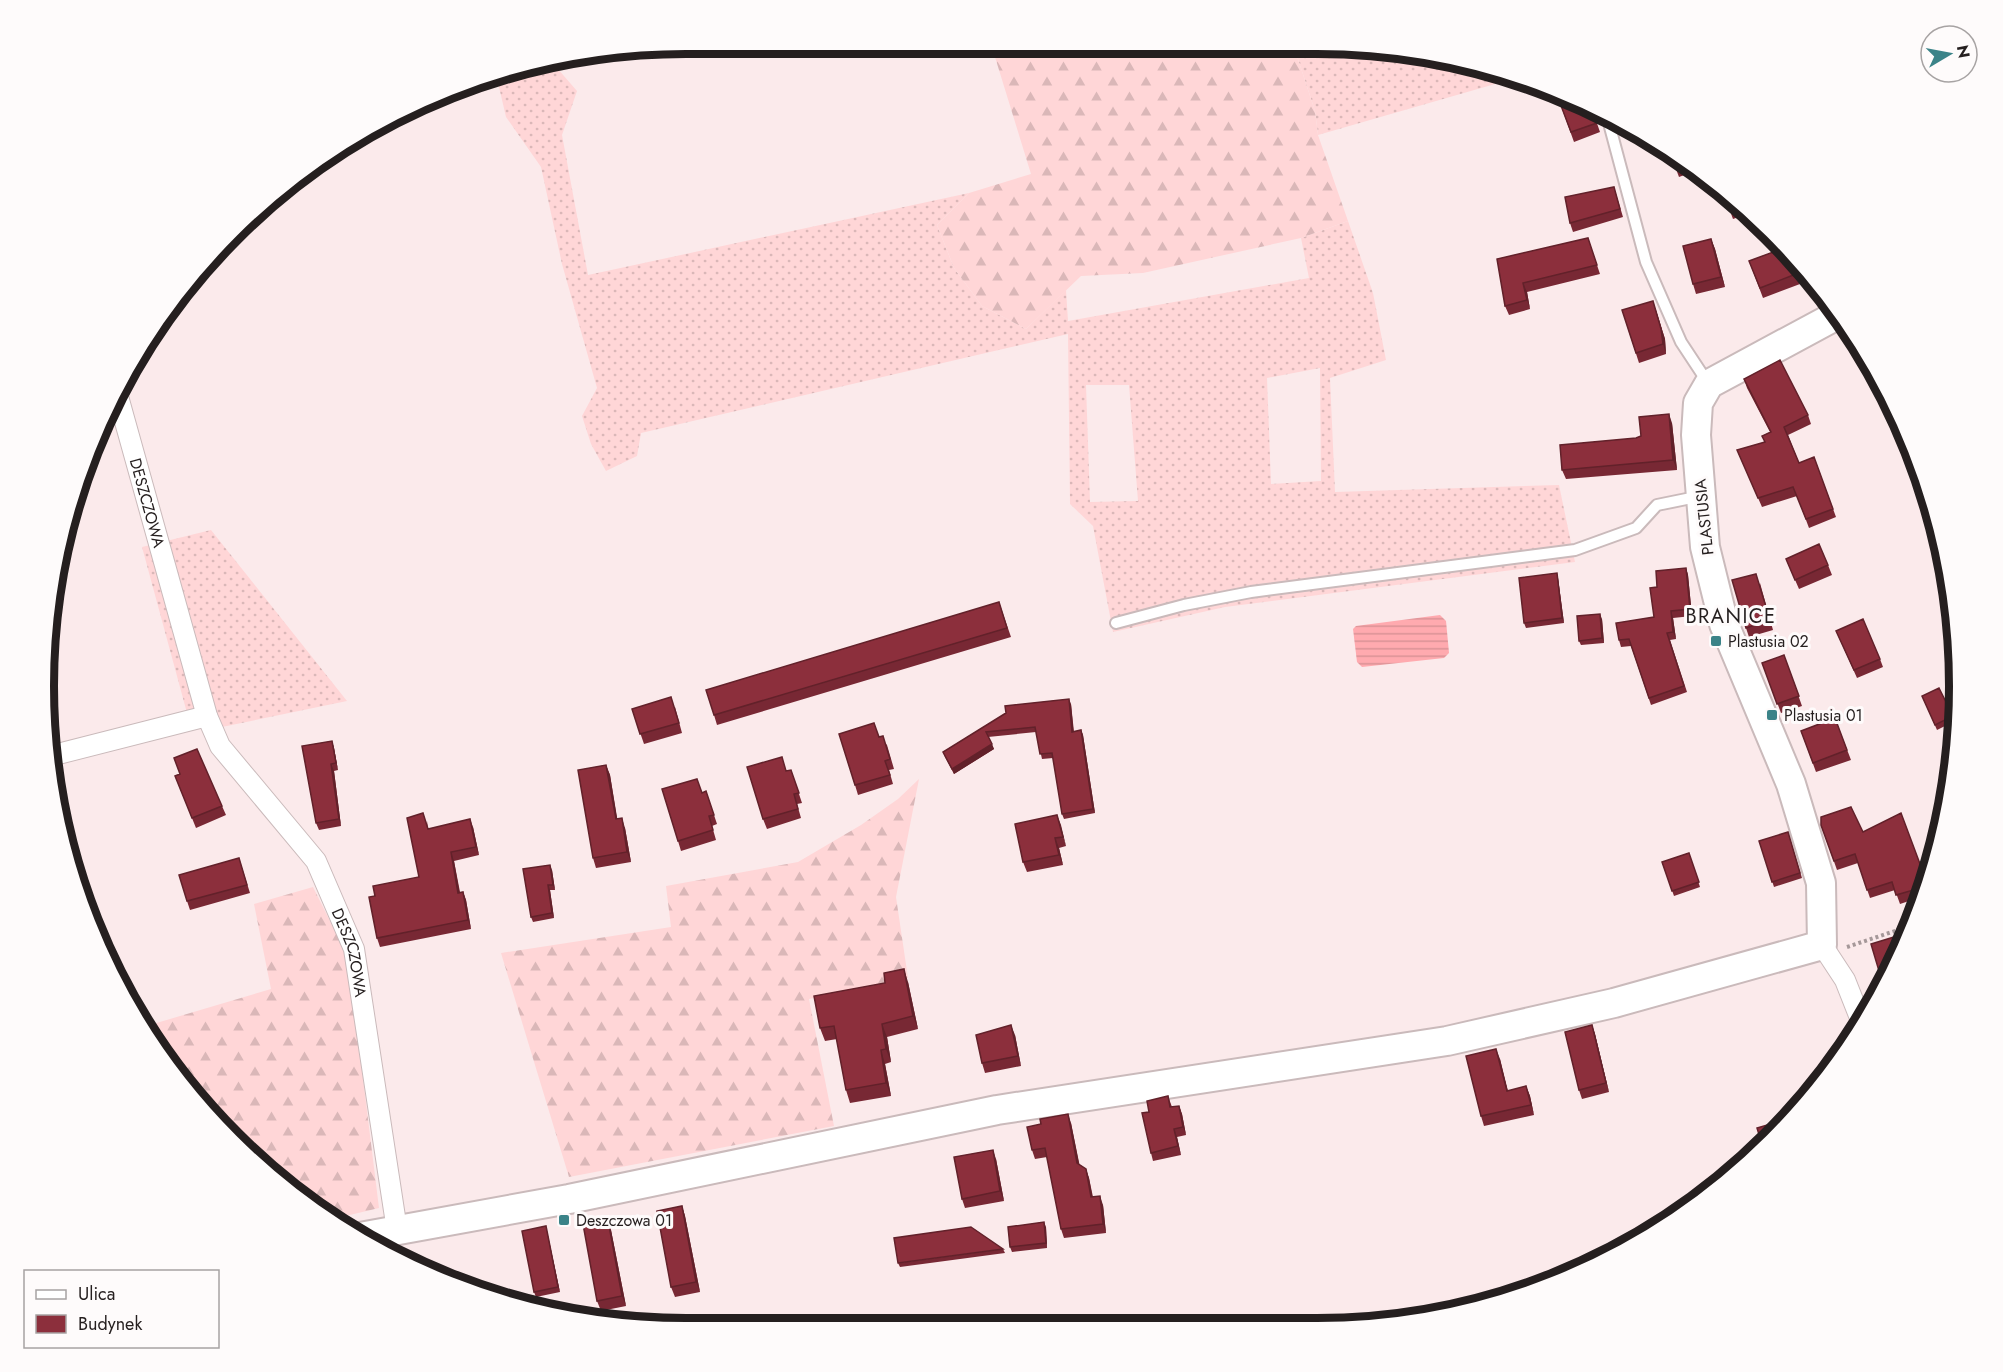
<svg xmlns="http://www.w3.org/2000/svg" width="2003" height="1372" viewBox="0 0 2003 1372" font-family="Jost,sans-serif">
<defs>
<pattern id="grass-dots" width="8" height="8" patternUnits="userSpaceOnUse" patternTransform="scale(1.5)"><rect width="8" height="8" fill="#ffd6d7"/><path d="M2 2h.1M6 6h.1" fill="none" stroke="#dab7b8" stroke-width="1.8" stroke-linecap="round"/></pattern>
<pattern id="forest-firs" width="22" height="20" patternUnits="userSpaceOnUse" patternTransform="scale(1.5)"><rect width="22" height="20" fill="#ffd6d7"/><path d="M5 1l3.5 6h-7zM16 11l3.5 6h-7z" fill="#dab7b8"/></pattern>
<pattern id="water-rules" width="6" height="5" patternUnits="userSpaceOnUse" patternTransform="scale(1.5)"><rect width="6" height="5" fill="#ffaaaf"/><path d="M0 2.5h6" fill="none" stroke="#da9296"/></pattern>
</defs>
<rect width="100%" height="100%" fill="#fbeaeb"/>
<!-- grass -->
<path fill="url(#grass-dots)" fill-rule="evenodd" d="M1293,44L1442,56L1509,80L1318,135L1315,111Z
M551,61L577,91L562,135L588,275L969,193L937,225L954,268L982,306L1026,329L1066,290L1068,321L1309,278L1301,238L1348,221L1373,293L1386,360L1330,378L1335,492L1559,485L1575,562L1225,607L1113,632L1093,526L1070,504L1068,334L641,433L637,456L606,471L591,444L582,416L597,388L562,264L541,167L506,117L496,74L519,65ZM1320,368L1321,481L1271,484L1267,378ZM1086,385H1129L1138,501L1090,502Z
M211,530L347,701L217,728L187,713L142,547Z"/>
<!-- forest -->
<path fill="url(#forest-firs)" d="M991,44H1293L1315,111L1318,135L1348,221L1301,238L1143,273L1081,276L1026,329L982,306L954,268L937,225L969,193L1031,174Z
M919,779L896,897L908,978L809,999L834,1126L569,1177L501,953L671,927L666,886L798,862L861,825L898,799Z
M313,887L348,957L379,1208L329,1220L231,1140L152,1043L143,1027L271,989L254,904Z"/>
<!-- water -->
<path fill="url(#water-rules)" d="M1440,615L1446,621L1449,653L1444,658L1362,667L1357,662L1353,629L1356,626Z"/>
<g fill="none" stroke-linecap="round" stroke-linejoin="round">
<!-- lane casing -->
<g stroke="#cababb" stroke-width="14">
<path id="lane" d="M1610,127L1646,262L1681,342L1708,383
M1116,623L1184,605L1251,592L1575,550L1636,528L1657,505L1701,496"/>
</g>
<!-- street casing -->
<g stroke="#cababb" stroke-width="22">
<g id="street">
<path id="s1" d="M117,393L207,716L220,746L316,861L354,949L397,1230"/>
<path d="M51,759L58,754L207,716"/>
<path d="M1822,945L1845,980L1862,1023"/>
</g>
</g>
<!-- secondary casing -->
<g stroke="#cababb" stroke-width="32">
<path id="secondary" d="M360,1237L569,1199L997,1110L1447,1041L1614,1003L1822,945L1821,883L1791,784L1724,624L1705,547L1696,435L1698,403L1709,384L1839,314"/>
</g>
<!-- path -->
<path stroke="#a59899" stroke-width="4" stroke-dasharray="3 3" stroke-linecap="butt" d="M1847,947L1913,925"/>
<!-- lane -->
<use href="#lane" stroke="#fff" stroke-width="10"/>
<!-- street -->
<use href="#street" stroke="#fff" stroke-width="20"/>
<!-- secondary -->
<use href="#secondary" stroke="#fff" stroke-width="28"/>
</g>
<!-- wall -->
<path fill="#782834" d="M1557,95L1591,106L1600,132L1574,142Z
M1670,153L1698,170L1679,177Z
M1614,187L1623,217L1573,232L1570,223Z
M1722,189L1750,213L1733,219Z
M1588,238L1600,274L1527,292L1530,309L1509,315L1505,306L1497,259Z
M1711,239L1715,249L1725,287L1696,294L1693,284Z
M1784,248L1807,276L1798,279L1800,284L1763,298L1749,261Z
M1622,310H1656L1665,339L1666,354L1639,363Z
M1744,379L1808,415L1811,424L1788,435L1799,463L1814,457L1836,517L1809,528L1797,496L1762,507L1737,450L1765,442L1762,436L1770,432L1747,388Z
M1672,423L1677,470L1566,479L1562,470Z
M1786,559L1828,565L1832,575L1799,589Z
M1686,568L1688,575L1692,616L1673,618L1676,639L1670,640L1687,692L1651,705L1631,646L1621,647L1619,640L1654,617L1657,587Z
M1557,573L1558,578L1564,623L1526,628L1524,623Z
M1760,583L1773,630L1749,637L1746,628Z
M999,602L1011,637L717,725L714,715Z
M1602,619L1604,643L1581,645L1579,641Z
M1836,631L1880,659L1883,667L1857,678Z
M1784,655L1802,706L1781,713L1762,663Z
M1922,696L1953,716L1955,721L1937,730Z
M1071,704L1074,732L1081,730L1083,735L1095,813L1064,819L1062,814L1053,758L1042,759L1036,732L988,737L994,749L954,774L945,757L943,752L1006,713Z
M675,707L682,733L644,744L632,709Z
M1835,718L1851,760L1816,772L1801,731Z
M879,737L887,745L894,769L889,770L893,784L858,795L855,785Z
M332,741L334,748L338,770L334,771L341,826L319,830L316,823Z
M606,765L610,775L617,819L625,828L631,862L596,868L593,858Z
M791,770L802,803L797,804L801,818L767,829L763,819L787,771Z
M175,776L222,806L226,815L196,828Z
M706,791L717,824L712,826L716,840L681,851L678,841L702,793Z
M1057,815L1066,846L1059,848L1063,865L1027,872L1023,862Z
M427,821L428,829L473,827L479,855L454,861L460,892H463L466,900L471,929L380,947L377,938L375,896L419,877Z
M1821,825L1863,832L1926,880L1921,897L1900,904L1895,890L1870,898L1858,863L1837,870Z
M1788,832L1802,878L1774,887L1759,841Z
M1689,853L1700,887L1674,896L1662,862Z
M239,858L250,893L190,910L187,901Z
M552,870L555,890H550L554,918L533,922L531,917Z
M908,982L918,1029L887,1037L891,1062L885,1064L891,1096L850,1103L846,1090L837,1039L825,1041L820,1028Z
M1592,1025L1595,1034L1609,1092L1582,1099L1579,1090Z
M1015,1035L1021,1066L985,1073L982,1063Z
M1500,1059L1508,1091L1526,1086L1530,1096L1534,1115L1484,1126L1481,1116Z
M1168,1096L1172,1107L1179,1106L1182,1114L1186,1135L1177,1137L1181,1155L1153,1161L1151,1153L1149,1112Z
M1071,1123L1079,1164L1086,1169L1089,1178L1093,1197L1103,1205L1106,1233L1064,1238L1061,1229L1047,1157L1035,1159L1032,1150Z
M996,1159L1004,1201L965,1208L962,1199Z
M682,1206L685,1216L700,1292L675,1297L671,1287Z
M546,1226L560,1292L536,1297L534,1292Z
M1046,1227L1047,1248L1012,1252L1010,1247Z
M611,1230L626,1306L601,1311L597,1301Z
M1003,1249L1005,1253L900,1267L898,1263Z"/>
<!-- shaded-wall -->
<path fill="#62212a" d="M1711,239L1715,249L1725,287L1721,277Z
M1523,283L1527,292L1530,309L1527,300Z
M1653,301L1665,339L1666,354L1663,344Z
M1669,414L1672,423L1677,470L1673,460Z
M1686,568L1688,575L1692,616L1690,609Z
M1557,573L1558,578L1564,623L1562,618Z
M1671,611L1673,618L1676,639L1673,632Z
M1600,614L1602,619L1604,643L1602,638Z
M1069,699L1071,704L1074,737L1072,732Z
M1081,730L1083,735L1095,813L1093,809Z
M332,741L334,748L338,770L336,763Z
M992,744L994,749L954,774L952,769Z
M331,764L334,771L341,826L339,819Z
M606,765L610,775L619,829L616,819Z
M1057,815L1061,825L1066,846L1063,837Z
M622,818L625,828L631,862L627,852Z
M470,819L473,827L479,855L476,847Z
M1055,838L1059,848L1063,865L1059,855Z
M451,852L454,861L461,901L458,893Z
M550,865L552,870L555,890L553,885Z
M548,885L550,890L554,918L552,913Z
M463,892L466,900L471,929L468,920Z
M904,969L908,982L918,1029L913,1016Z
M882,1024L887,1037L891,1062L886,1049Z
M1011,1025L1015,1035L1021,1066L1018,1056Z
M1592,1025L1595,1034L1609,1092L1606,1083Z
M1496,1049L1500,1059L1510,1101L1507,1091Z
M881,1050L885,1064L891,1096L886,1083Z
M1526,1086L1530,1096L1534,1115L1531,1105Z
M1179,1106L1182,1114L1186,1135L1183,1127Z
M1068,1114L1071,1123L1081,1172L1077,1163Z
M1174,1129L1177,1137L1181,1155L1178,1146Z
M993,1150L996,1159L1004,1201L1000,1191Z
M1086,1169L1089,1178L1094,1206L1091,1197Z
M1100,1196L1103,1205L1106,1233L1103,1224Z
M682,1206L685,1216L700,1292L696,1282Z
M608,1220L611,1230L626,1306L622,1296Z
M1044,1222L1046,1227L1047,1248L1046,1243Z
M546,1226L547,1231L560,1292L558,1287Z"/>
<!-- building -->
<path fill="#8c2f3c" stroke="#62212a" stroke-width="1.5" d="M1557,95L1591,106L1597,123L1571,132Z
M1670,153L1687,163L1675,167Z
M1614,187L1620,209L1570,223L1565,197Z
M1722,189L1741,205L1730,209Z
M1588,238L1597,265L1523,283L1527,300L1505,306L1497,259Z
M1711,239L1721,277L1693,284L1683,246Z
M1784,248L1800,267L1794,269L1796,274L1760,288L1749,261Z
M1653,301L1661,329L1663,344L1636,353L1622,310Z
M1780,360L1808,415L1784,427L1799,463L1814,457L1833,509L1806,519L1793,487L1758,498L1737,450L1765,442L1762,436L1771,432L1744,379Z
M1669,414L1673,460L1562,470L1560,445L1636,438L1641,436L1639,417Z
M1819,544L1828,565L1795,580L1786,559Z
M1686,568L1690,609L1671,611L1673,632L1667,633L1684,686L1649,698L1629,639L1619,640L1616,623L1654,617L1650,588L1657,587L1656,571Z
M1557,573L1562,618L1524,623L1519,578Z
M1756,574L1770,620L1746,628L1732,580Z
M999,602L1007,628L714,715L706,690Z
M1600,614L1602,638L1579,641L1577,616Z
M1863,619L1880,659L1854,670L1836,631Z
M1784,655L1799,696L1777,704L1762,663Z
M1939,688L1953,716L1935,725L1922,696Z
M671,697L679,723L640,734L632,709Z
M1069,699L1072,732L1081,730L1093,809L1062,814L1052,753L1040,754L1035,727L986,732L992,744L952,769L943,752L1006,713L1005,706Z
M1835,718L1847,750L1813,763L1801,731Z
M874,723L879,737L883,736L890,759L885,761L890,775L855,785L839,734Z
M332,741L336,763L331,764L339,819L316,823L302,746Z
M197,749L222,806L192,818L175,776L180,774L174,758Z
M782,757L786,771L791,770L799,793L794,794L798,809L763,819L747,767Z
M606,765L616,819L622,818L627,852L593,858L578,770Z
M697,779L702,793L706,791L714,815L709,816L713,830L678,841L662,789Z
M1851,807L1863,832L1901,813L1926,880L1924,887L1896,895L1892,882L1867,890L1855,854L1834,861L1821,825V817Z
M423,813L428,829L470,819L476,847L451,852L458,893L463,892L468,920L377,938L369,897L375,896L373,886L419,877L407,818Z
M1057,815L1063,837L1055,838L1059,855L1023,862L1015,824Z
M1788,832L1800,873L1772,882L1759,841Z
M1689,853L1699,882L1672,891L1662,862Z
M239,858L247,885L187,901L179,875Z
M550,865L553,885H548L552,913L531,917L523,869Z
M1894,937L1899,953L1885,981H1882L1871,944Z
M904,969L913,1016L882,1024L886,1049L881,1050L886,1083L846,1090L834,1026L820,1028L814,996L885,983L884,973Z
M1011,1025L1018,1056L982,1063L976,1035Z
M1592,1025L1606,1083L1579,1090L1565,1032Z
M1496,1049L1507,1091L1526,1086L1531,1105L1481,1116L1466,1056Z
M1168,1096L1170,1107L1179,1106L1183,1127L1174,1129L1178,1146L1151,1153L1142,1113L1149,1112L1147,1101Z
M1068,1114L1077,1163L1086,1169L1091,1197L1100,1196L1103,1224L1061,1229L1045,1148L1032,1150L1027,1127L1041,1124L1040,1119Z
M1781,1121L1783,1127L1771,1141L1763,1148L1757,1128Z
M993,1150L1000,1191L962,1199L954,1157Z
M682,1206L696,1282L671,1287L657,1211Z
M608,1220L622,1296L597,1301L583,1224Z
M1044,1222L1046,1243L1010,1247L1008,1227Z
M546,1226L558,1287L534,1292L522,1231Z
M971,1227L1003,1249L898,1263L894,1238Z
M717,1318L727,1329H706Z"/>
<!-- markers -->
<g fill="#3b8388" stroke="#fefbfb" stroke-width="2">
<rect x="1710" y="635" width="12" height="12" rx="3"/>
<rect x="1766" y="709" width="12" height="12" rx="3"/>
<rect x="558" y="1214" width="12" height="12" rx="3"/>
</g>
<g text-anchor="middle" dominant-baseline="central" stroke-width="6" stroke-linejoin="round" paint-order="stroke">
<!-- street labels -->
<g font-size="16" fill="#251f1f" stroke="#fefbfb">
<text stroke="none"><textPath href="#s1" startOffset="114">DESZCZOWA</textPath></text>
<text transform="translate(1704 517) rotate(-96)">PLASTUSIA</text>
<text stroke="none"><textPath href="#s1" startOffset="616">DESZCZOWA</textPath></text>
</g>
<!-- poi labels -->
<g font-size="16" fill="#251f1f" stroke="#fefbfb" text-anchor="start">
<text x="1728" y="641">Plastusia 02</text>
<text x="1784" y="715">Plastusia 01</text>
<text x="576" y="1220">Deszczowa 01</text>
</g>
<!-- quarter labels -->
<g font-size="20" letter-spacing="1.5" fill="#251f1f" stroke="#fefbfb">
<text x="1731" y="616">BRANICE</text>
</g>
</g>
<!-- crop -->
<path d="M0 0H2003V1372H0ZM686 54H1317A632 632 0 0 1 1949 686V686A632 632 0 0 1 1317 1318H686A632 632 0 0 1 54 686V686A632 632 0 0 1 686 54Z" fill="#fefbfb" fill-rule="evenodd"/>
<path fill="none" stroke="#251f1f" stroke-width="8" d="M686 54H1317A632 632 0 0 1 1949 686V686A632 632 0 0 1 1317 1318H686A632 632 0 0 1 54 686V686A632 632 0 0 1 686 54Z"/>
<!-- legend -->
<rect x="24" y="1270" width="195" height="78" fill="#fefbfb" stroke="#a7a3a3" stroke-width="1.5"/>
<rect x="36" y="1290" width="30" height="9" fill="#ffffff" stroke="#a7a3a3" stroke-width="1.5"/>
<text x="78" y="1300" font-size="18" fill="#251f1f">Ulica</text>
<rect x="36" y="1315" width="30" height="18" fill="#8c2f3c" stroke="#a7a3a3" stroke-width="1.5"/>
<text x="78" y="1330" font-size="18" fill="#251f1f">Budynek</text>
<!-- north arrow -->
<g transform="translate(1949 54) rotate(80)"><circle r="28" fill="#fefbfb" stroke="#a7a3a3" stroke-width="1.5"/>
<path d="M0-4.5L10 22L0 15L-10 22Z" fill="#3b8388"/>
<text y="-9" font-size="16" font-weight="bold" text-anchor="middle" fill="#251f1f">N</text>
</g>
</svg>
